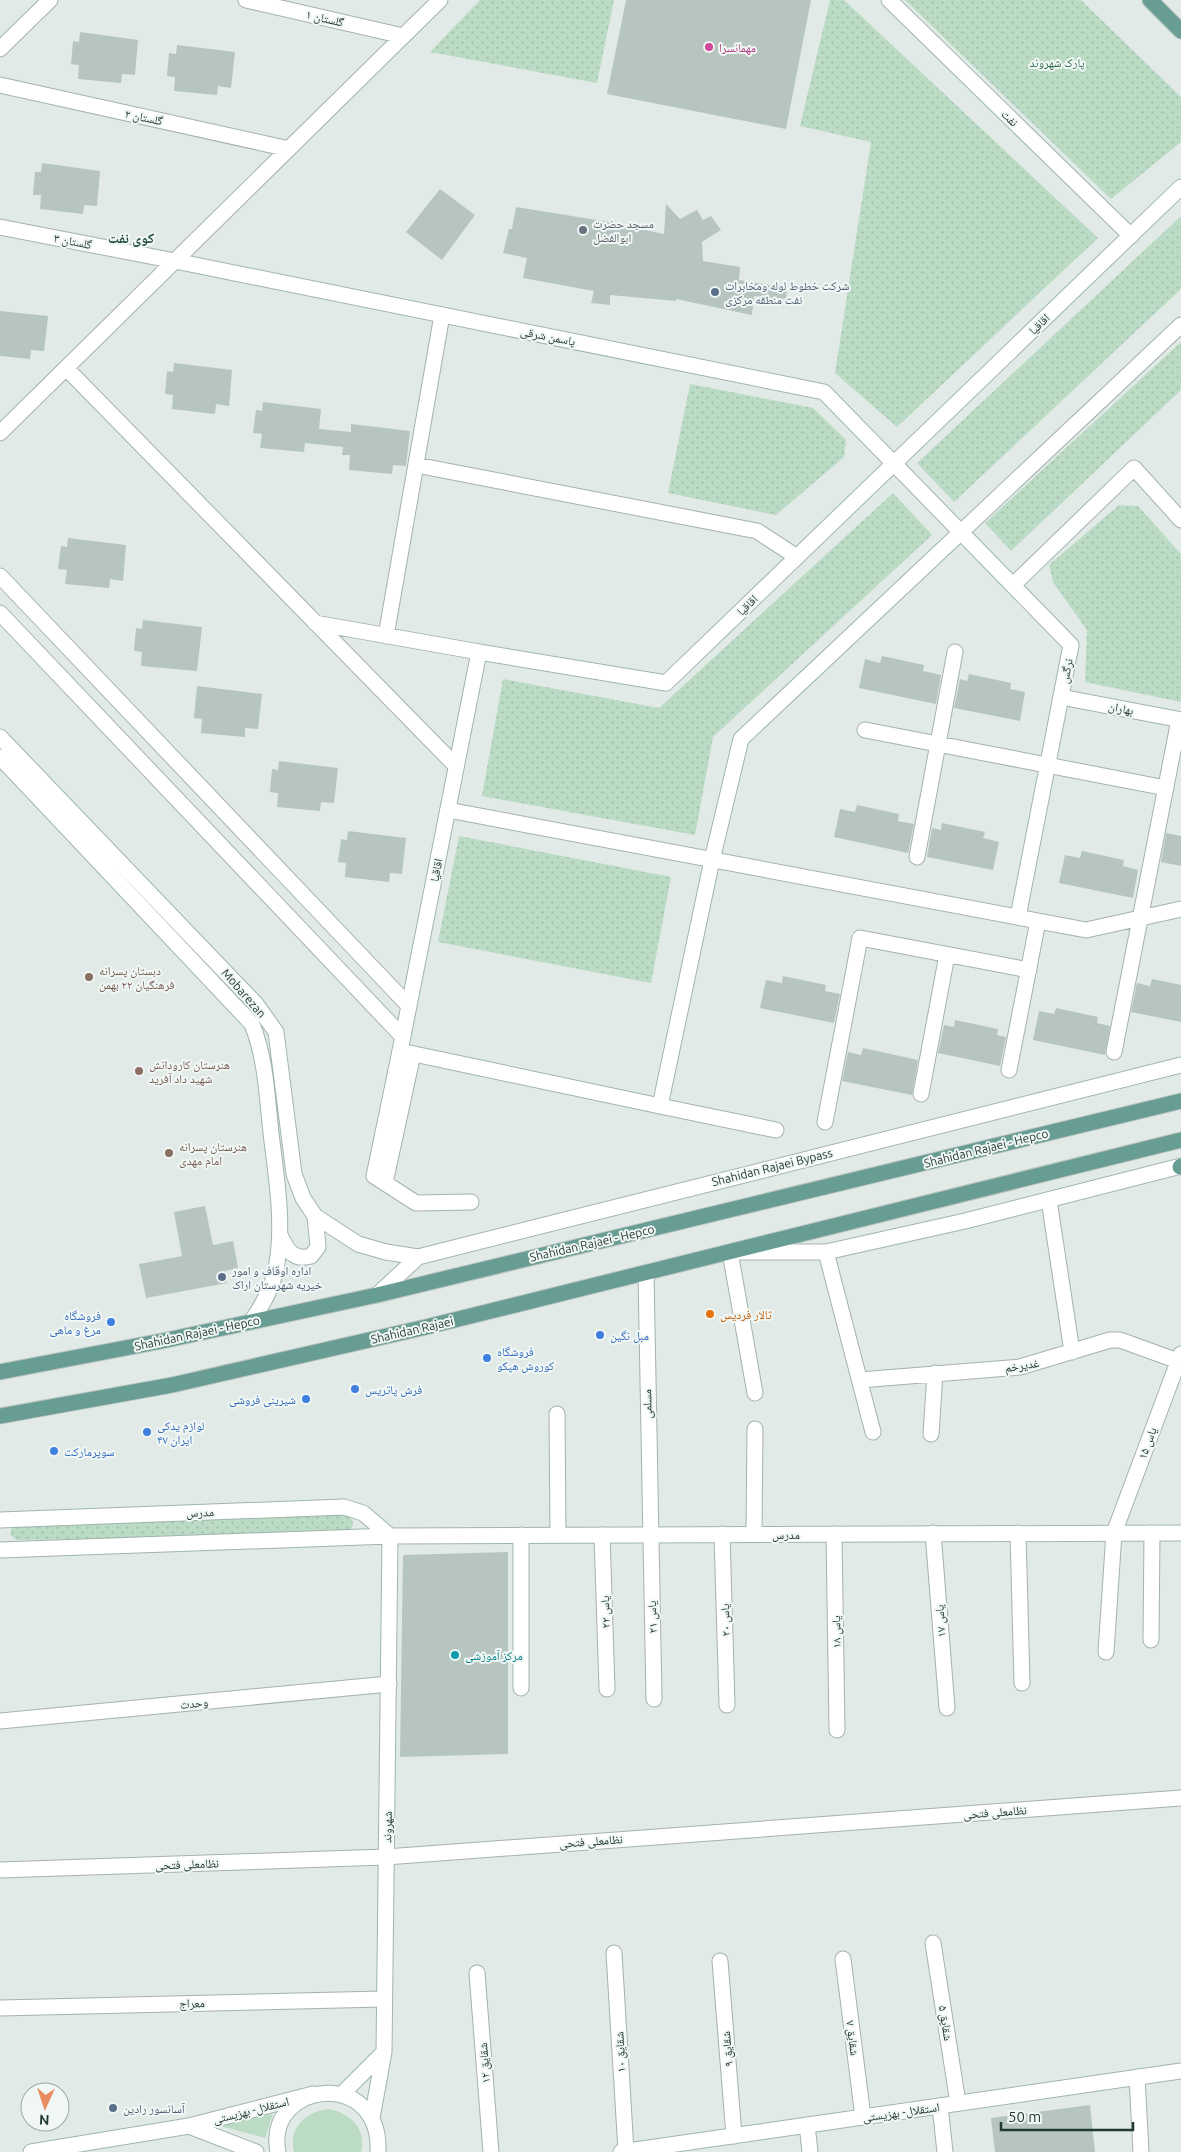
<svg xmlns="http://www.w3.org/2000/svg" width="1181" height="2152" viewBox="0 0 1181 2152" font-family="Ubuntu,'Noto Naskh Arabic',sans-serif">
<defs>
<pattern id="park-dots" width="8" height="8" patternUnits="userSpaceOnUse" patternTransform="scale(1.25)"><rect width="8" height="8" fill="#bbdbc5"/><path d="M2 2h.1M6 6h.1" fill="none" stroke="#a0bdaa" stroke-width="1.8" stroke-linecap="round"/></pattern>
</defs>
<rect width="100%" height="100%" fill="#e1eae7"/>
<!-- green -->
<path fill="#bbdbc5" d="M329,2109C350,2113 367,2129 361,2152H294C288,2127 307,2111 329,2109Z
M273,2114L265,2138L209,2123Z"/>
<!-- park -->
<path fill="url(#park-dots)" d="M480,0H614L597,83L430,52Z
M830,0H844L1098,238L897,427L835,373L871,142L800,126Z
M905,0H1081L1181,97V142L1111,199Z
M1181,216V289L954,502L917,463Z
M1181,342V390L1011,551L985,523Z
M690,384L813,408L846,440L844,457L776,515L668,493Z
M893,493L932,535L713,737L695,835L482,796L503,679L659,708Z
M1119,505L1138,506L1181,554V702L1085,682L1087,630L1053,582L1049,565Z
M459,836L671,877L651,983L438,942Z
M347,1514C358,1523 352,1532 341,1536L17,1540L10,1535L12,1527Z"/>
<!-- building -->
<path fill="#b6c5c0" d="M626,0H811L786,129L607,94Z
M80,32L138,40L135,75L122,74L121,83L78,79L79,65L71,64L73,41L79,42Z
M177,45L235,52L231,88L218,86L217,95L174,91L175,77L167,76L169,53L176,54Z
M42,163L100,171L97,206L84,205L83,214L40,209L41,195H33L35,172H41Z
M440,189L475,215L442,260L406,232Z
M666,204L680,219L697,210L703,220L711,216L721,230L702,242L703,261L740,267L739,280L787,288L786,299L754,296L752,315L676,299V301L610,295V305L591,303L594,291L523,278L527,258L503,253L509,229H512L516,207L603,221L664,234Z
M0,311L48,316L44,351L31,350L30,359L0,356Z
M174,363L232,370L229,406L216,404L215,414L172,409L173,395L165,394L167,371L173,372Z
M263,402L321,409L319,429L351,432V424L410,431L406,466L393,465L392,474L349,470L350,455H342L343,447L305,443L304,452L260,448L262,434L253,433L256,410L262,411Z
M68,538L126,545L123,581L110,579L109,588L65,584L67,570L58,569L61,546L67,547Z
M143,620L202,627L197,671L141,666L142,652L134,651L136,628L142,629Z
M882,656L924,665L923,671L941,675L936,704L859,688L865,659L880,663Z
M969,674L1011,683L1010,689L1025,692L1020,721L954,708L960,679L967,681Z
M197,686L262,694L258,729L245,728V737L201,733L202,719L194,718Z
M279,761L338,768L334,803L321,802L320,811L277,807L278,793L270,792L272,769L278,770Z
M857,805L899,814L898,821L914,824L908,853L834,837L840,809L855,812Z
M942,823L985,832L983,838L999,842L993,870L927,857L932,828L941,830Z
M348,831L406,838L402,874L390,873L389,882L345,877L346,863L338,862L341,839L347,840Z
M1166,833L1181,836V866L1161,862Z
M1082,851L1124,860L1123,866L1138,870L1133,898L1059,883L1065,855L1080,858Z
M783,976L826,985L825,991L840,994L834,1023L760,1008L766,980L782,983Z
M1152,979L1181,985V1022L1131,1012L1137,983L1150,986Z
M1056,1008L1098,1017L1097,1023L1110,1026L1105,1055L1033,1040L1039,1011L1054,1014Z
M955,1020L998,1029L997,1035L1006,1037L1000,1066L938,1053L944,1025L954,1027Z
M863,1048L918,1060L912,1095L842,1081L848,1052L861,1055Z
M205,1206L213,1245L233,1241L238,1268L225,1271L227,1283L146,1298L139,1264L182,1256L174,1212Z
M508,1552V1754L400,1757L403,1555Z
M1090,2105L1095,2152H995L991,2118Z"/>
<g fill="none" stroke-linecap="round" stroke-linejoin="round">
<!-- street casing -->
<g stroke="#a4b2ae" stroke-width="17">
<path id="street" d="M246,0L403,36
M0,49L50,0
M0,85L289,149
M0,227L175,261
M66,368L456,766
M0,433L440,0
M416,465L757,531L797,557
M960,533L1181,325
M0,576L409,1006
M1013,585L1134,468L1181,520
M0,613L403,1037
M315,623L479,652
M386,636L442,315
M865,730L1166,788
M448,810L1086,930L1181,909
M917,857L955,652
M400,1051L374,1176L416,1203L471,1202
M1114,1052L1179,720
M1009,1070L1038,921
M921,1094L947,955
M660,1106L776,1130
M825,1122L860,938L1029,970
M385,1183L413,1054
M1049,1200L1072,1352
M730,1252L755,1393
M826,1252L873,1432
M646,1273L654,1699
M860,1380L1020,1367L1110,1340H1120L1178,1361
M557,1414L558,1535
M931,1434L935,1373
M933,1533L947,1708
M1018,1533L1022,1683
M722,1534L727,1705
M754,1534L755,1429
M834,1534L837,1730
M521,1535V1688
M602,1535L607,1689
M1151,1640L1152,1533
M1106,1652L1114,1533L1181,1354
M0,1721L389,1684
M0,1870L386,1857L1181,1798
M933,1943L958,2103
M614,1953L626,2151
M843,1959L863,2117
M720,1961L734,2136
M477,1973L491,2152
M0,2008L384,1999
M1137,2077L1141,2152
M940,2106L945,2152
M807,2125L810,2152"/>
</g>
<!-- secondary casing -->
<g stroke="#a0b5af" stroke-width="17">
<path id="secondary" d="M889,0L1131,236
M175,261L824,392L1071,645L1018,917
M960,533L741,739L712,860L660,1106L400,1051L479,652L666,683L1181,187
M1061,697L1181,720
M0,737L256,1004L276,1032L294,1174L303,1198L315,1216L358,1244L386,1252L418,1257
M0,757L252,1024C266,1059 267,1097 271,1133C276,1176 284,1221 277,1263C274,1285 263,1304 251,1322
M280,1235C287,1250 293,1261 311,1256L318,1247L315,1216
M739,1252H826L965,1221L1181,1166
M377,1295L418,1257L1181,1065
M0,1520L344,1507L363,1513L390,1536
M0,1550L390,1536L1181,1533
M342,2094L384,2052
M372,2118L384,2052L390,1536
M189,2126L256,2152
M31,2152L189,2126L313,2094
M278,2152C264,2081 382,2067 378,2152
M621,2152L1181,2071"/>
</g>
<!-- primary casing -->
<g stroke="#bdc4c2" stroke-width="17">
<path id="primary" d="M1150,0L1181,31
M1180,1167L1181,1166
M0,1372L162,1341L377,1295L1181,1101
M0,1416L172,1385L426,1327L1181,1140"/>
</g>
<!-- street -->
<use href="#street" stroke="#fff" stroke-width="15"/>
<!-- secondary -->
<use href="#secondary" stroke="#fff" stroke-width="15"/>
<!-- primary -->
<use href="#primary" stroke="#689d93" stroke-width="15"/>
</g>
<!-- markers -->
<circle fill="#d1479c" stroke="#f1f7f4" stroke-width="2" cx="709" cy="47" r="5"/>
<circle fill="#6b7280" stroke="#f1f7f4" stroke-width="2" cx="583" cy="230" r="5"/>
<g fill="#5c6f8a" stroke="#f1f7f4" stroke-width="2">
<circle cx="715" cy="292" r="5"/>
<circle cx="222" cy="1277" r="5"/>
<circle cx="113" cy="2108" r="5"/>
</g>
<g fill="#8d6e63" stroke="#f1f7f4" stroke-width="2">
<circle cx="89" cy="977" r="5"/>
<circle cx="139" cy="1071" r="5"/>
<circle cx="169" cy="1153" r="5"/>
</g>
<circle fill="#e8710a" stroke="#f1f7f4" stroke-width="2" cx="710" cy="1314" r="5"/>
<g fill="#3f7fe0" stroke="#f1f7f4" stroke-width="2">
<circle cx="111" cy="1322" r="5"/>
<circle cx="600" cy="1335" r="5"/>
<circle cx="487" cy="1358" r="5"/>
<circle cx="355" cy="1389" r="5"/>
<circle cx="306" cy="1399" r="5"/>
<circle cx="147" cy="1432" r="5"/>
<circle cx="54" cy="1451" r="5"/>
</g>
<circle fill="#0f9aa8" stroke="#f1f7f4" stroke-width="2" cx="455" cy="1655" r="5"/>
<g text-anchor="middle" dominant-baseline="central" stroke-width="4" stroke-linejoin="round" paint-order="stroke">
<!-- street labels -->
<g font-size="12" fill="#223a35" stroke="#f1f7f4">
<text transform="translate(325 18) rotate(13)">گلستان ۱</text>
<text transform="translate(144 117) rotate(12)">گلستان ۲</text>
<text transform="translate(1010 118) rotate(44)">نفت</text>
<text transform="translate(73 241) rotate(11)">گلستان ۳</text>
<text transform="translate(1039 324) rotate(-44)">اقاقیا</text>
<text transform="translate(548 336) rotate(11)">یاسمن شرقی</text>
<text transform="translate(747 605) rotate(-44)">اقاقیا</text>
<text transform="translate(1066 671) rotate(-79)">نرگس</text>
<text transform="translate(1121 708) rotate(11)">بهاران</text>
<text transform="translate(436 870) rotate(-79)">اقاقیا</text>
<text transform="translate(244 993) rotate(49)">Mobarezan</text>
<text transform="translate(986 1148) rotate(-14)">Shahidan Rajaei - Hepco</text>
<text transform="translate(772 1167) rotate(-14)">Shahidan Rajaei Bypass</text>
<text transform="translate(592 1243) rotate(-13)">Shahidan Rajaei - Hepco</text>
<text transform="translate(412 1330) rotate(-13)">Shahidan Rajaei</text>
<text transform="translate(197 1333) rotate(-12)">Shahidan Rajaei - Hepco</text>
<text transform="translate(1022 1365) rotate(-9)">غدیرخم</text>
<text transform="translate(647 1404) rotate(-91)">مسلمی</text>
<text transform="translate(1147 1443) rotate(-70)">یاس ۱۵</text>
<text transform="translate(200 1512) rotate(-2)">مدرس</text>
<text x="786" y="1534">مدرس</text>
<text transform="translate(605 1612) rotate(-92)">یاس ۲۲</text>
<text transform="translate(652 1617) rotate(-92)">یاس ۲۱</text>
<text transform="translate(725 1620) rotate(-92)">یاس ۲۰</text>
<text transform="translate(940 1621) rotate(-94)">یاس ۱۷</text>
<text transform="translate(836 1632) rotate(-91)">یاس ۱۸</text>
<text transform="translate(194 1703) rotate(-6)">وحدت</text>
<text transform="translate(995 1812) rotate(-4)">نظامعلی فتحی</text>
<text transform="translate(387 1827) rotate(-89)">شهروند</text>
<text transform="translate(591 1841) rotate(-4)">نظامعلی فتحی</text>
<text transform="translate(187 1864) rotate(-2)">نظامعلی فتحی</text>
<text transform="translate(192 2003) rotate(-1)">معراج</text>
<text transform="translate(946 2023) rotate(81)">شقایق ۵</text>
<text transform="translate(853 2038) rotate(83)">شقایق ۷</text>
<text transform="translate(727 2049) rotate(-95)">شقایق ۹</text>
<text transform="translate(620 2052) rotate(-93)">شقایق ۱۰</text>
<text transform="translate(484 2063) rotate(-94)">شقایق ۱۲</text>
<text transform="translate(251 2110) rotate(-14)">استقلال- بهزیستی</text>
<text transform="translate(901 2112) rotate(-8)">استقلال- بهزیستی</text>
</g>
<!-- hotel labels -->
<g font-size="12" fill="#b23c85" stroke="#f1f7f4" text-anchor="start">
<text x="719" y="47">مهمانسرا</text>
</g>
<!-- park labels -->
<g font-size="12" fill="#2f6e4c" stroke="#f1f7f4">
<text x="1057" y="62">پارک شهروند</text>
</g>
<!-- worship labels -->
<g font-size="12" fill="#5b616d" stroke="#f1f7f4" text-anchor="start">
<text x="593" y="223">مسجد حضرت<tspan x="593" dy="14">ابوالفضل</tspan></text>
</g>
<!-- service labels -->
<g font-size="12" fill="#4e5e75" stroke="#f1f7f4" text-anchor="start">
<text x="725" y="285">شرکت خطوط لوله ومخابرات<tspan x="725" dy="14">نفت منطقه مرکزی</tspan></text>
<text x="232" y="1270">اداره اوقاف و امور<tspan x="232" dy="14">خیریه شهرستان اراک</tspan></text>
<text x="123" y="2108">آسانسور رادین</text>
</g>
<!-- education labels -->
<g font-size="12" fill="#785e54" stroke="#f1f7f4" text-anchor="start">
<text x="99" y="970">دبستان پسرانه<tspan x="99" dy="14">فرهنگیان ۲۲ بهمن</tspan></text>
<text x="149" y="1064">هنرستان کارودانش<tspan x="149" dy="14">شهید داد آفرید</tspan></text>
<text x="179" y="1146">هنرستان پسرانه<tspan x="179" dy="14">امام مهدی</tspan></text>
</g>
<!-- food labels -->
<g font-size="12" fill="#c56008" stroke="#f1f7f4" text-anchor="start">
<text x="720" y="1314">تالار فردیس</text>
</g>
<!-- shop labels -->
<g font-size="12" fill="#366cbe" stroke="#f1f7f4" text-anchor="start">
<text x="101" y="1315" text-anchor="end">فروشگاه<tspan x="101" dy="14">مرغ و ماهی</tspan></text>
<text x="610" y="1335">مبل نگین</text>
<text x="497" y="1351">فروشگاه<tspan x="497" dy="14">کوروش هپکو</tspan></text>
<text x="365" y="1389">فرش پاتریس</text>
<text x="296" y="1399" text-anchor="end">شیرینی فروشی</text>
<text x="157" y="1425">لوازم یدکی<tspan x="157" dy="14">ایران ۴۷</tspan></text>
<text x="64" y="1451">سوپرمارکت</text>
</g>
<!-- culture labels -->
<g font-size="12" fill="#0d838f" stroke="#f1f7f4" text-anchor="start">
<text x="465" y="1655">مرکز آموزشی</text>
</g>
<!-- neighbourhood labels -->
<g font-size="14" font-weight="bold" fill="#1f4b43" stroke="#f1f7f4">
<text x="131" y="238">کوی نفت</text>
</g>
</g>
<!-- north arrow -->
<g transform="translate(45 2107) rotate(183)"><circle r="24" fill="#f1f7f4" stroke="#9eaba8"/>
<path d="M0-4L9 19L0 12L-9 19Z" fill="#ea8b60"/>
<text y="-8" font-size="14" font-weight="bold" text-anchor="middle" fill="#223a35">N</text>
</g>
<!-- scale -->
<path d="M1001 2122v8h132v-8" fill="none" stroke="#223a35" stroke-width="2.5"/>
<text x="1008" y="2122" font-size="15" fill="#223a35" stroke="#f1f7f4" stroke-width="4" paint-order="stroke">50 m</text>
</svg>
